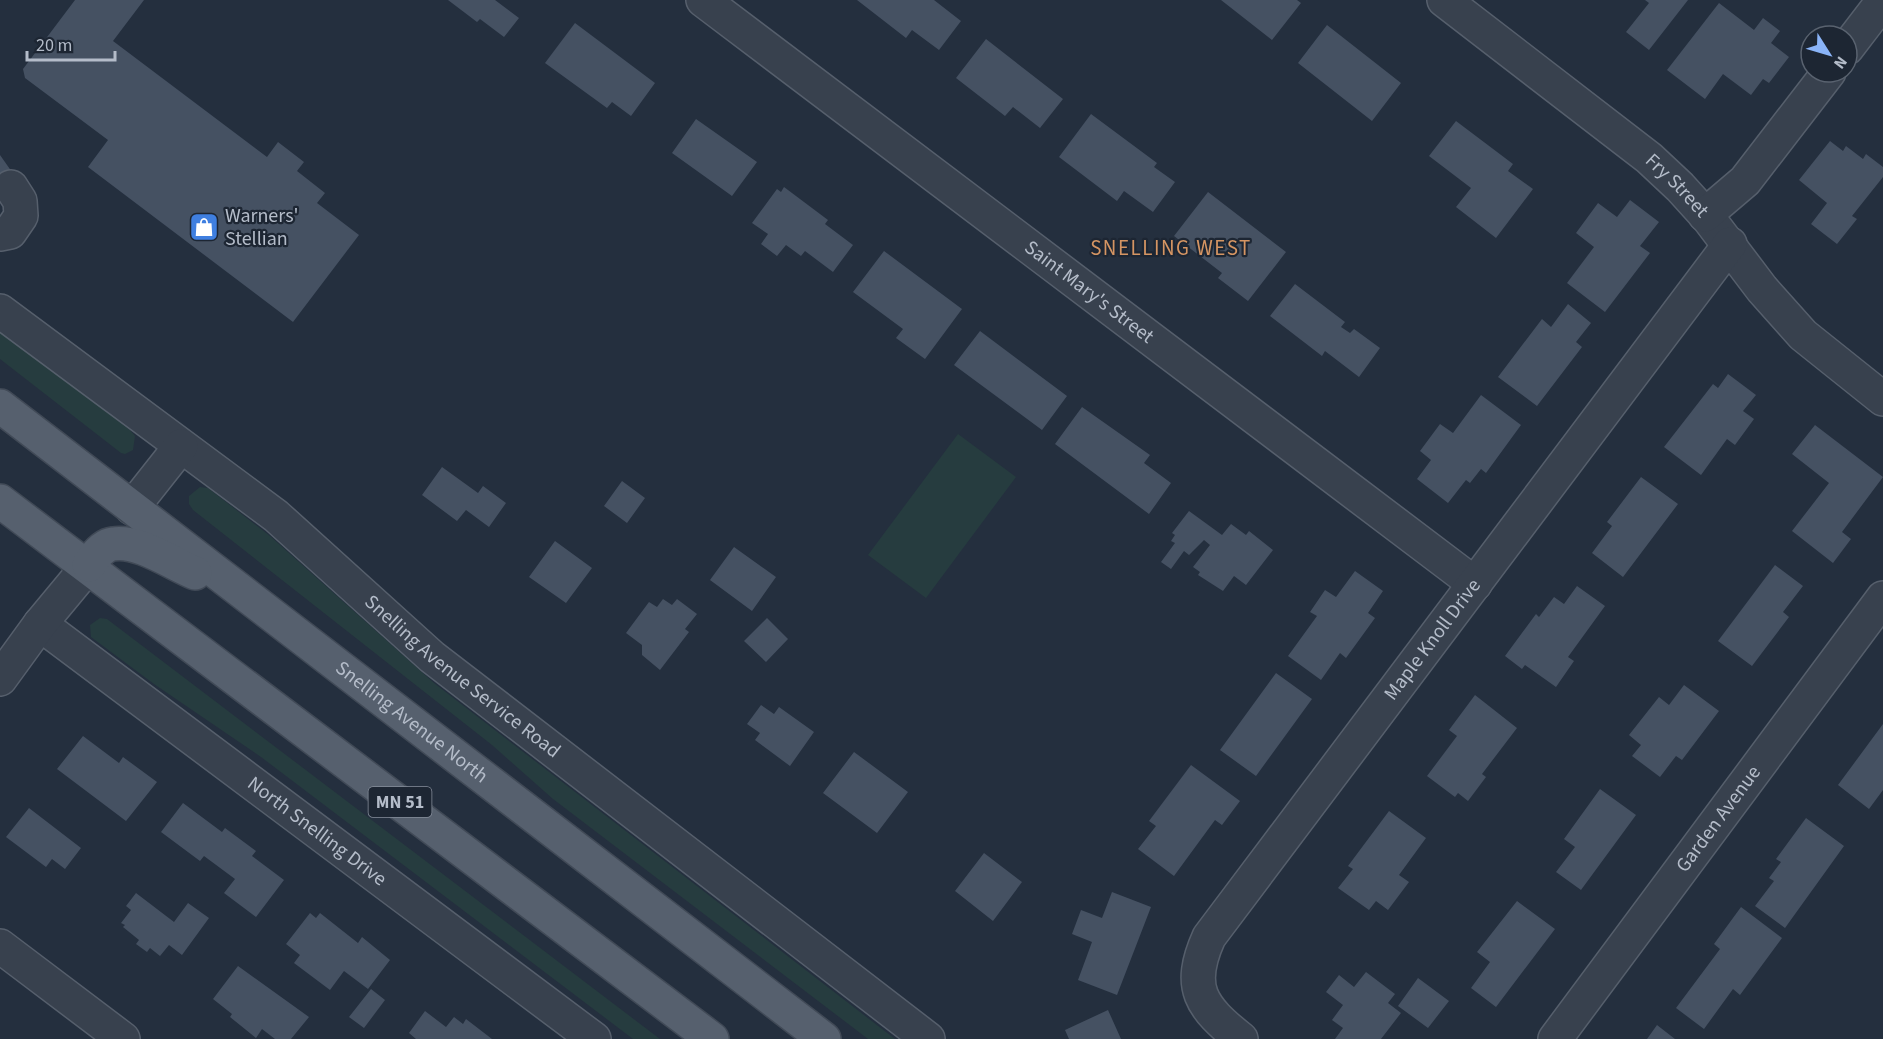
<svg xmlns="http://www.w3.org/2000/svg" width="1883" height="1039" viewBox="0 0 1883 1039" font-family="'Source Sans 3',sans-serif">
<rect width="100%" height="100%" fill="#242f3e"/>
<!-- grass -->
<path fill="#263c3f" d="M0,329L130,430L135,436L133,450L125,454L121,453L0,359Z
M958,434L1016,477L926,598L868,555Z
M200,487L208,488L270,536L434,683L895,1039H868L553,799L492,745L193,510L189,504V496Z
M100,618L107,619L660,1039H633L261,757L154,684L91,637L90,625Z"/>
<!-- building -->
<path fill="#455162" d="M75,0H144L113,41L267,157L278,142L304,162L297,171L325,193L317,203L359,235L293,322L88,167L108,140L25,78L23,69Z
M448,0H495L519,18L504,37L480,19L477,22Z
M857,0H934L961,21L939,50L912,30L906,38Z
M1221,0H1297L1301,3L1272,40Z
M1645,0H1688L1649,50L1626,32L1649,3Z
M1719,3L1754,30L1763,18L1780,31L1771,43L1789,57L1769,83L1763,79L1751,95L1723,74L1705,99L1667,70Z
M575,23L655,83L631,116L612,102L607,108L545,63Z
M1327,25L1401,83L1372,121L1298,63Z
M986,39L1063,99L1040,128L1013,107L1005,116L956,78Z
M1091,114L1157,163L1154,167L1175,182L1153,212L1124,191L1117,201L1059,157Z
M696,119L757,162L732,196L672,153Z
M1456,121L1513,164L1508,171L1533,189L1496,238L1456,207L1471,188L1429,156Z
M1830,141L1843,151L1846,146L1863,159L1866,154L1883,167V177L1852,216L1857,219L1837,244L1811,224L1827,203L1799,180Z
M0,155L19,182L0,195Z
M784,187L828,220L825,224L853,245L833,272L805,251L801,256L786,245L777,256L761,244L768,234L752,223L777,189L781,192Z
M1208,192L1286,252L1248,301L1218,278L1222,273L1174,236Z
M1630,200L1659,222L1640,246L1650,253L1605,312L1567,283L1594,247L1576,233L1598,203L1617,217Z
M884,251L962,309L925,359L896,338L903,329L853,292Z
M1295,284L1345,322L1341,327L1350,333L1354,329L1380,348L1359,377L1325,351L1322,356L1270,316Z
M1568,304L1591,323L1576,342L1582,347L1537,406L1498,377L1542,319L1551,327Z
M980,331L1067,396L1042,430L954,365Z
M1728,374L1756,395L1743,411L1754,419L1735,445L1727,439L1701,475L1664,447L1713,384L1718,388Z
M1481,395L1521,425L1486,473L1481,469L1470,483L1466,480L1448,503L1417,479L1431,460L1420,451L1440,424L1453,433Z
M1082,407L1150,455L1144,463L1171,483L1149,514L1055,444Z
M1815,425L1883,477L1842,532L1851,539L1833,563L1792,531L1829,483L1792,454Z
M442,467L478,493L483,486L506,503L489,527L466,510L457,521L422,495Z
M1641,477L1678,504L1623,577L1592,553L1612,526L1607,522Z
M622,481L645,498L627,523L604,506Z
M1189,511L1222,535L1231,524L1246,535L1249,531L1273,550L1246,585L1234,576L1223,591L1198,575L1200,572L1193,567L1210,545L1204,540L1189,555L1184,551L1171,569L1161,562L1175,543L1171,541L1175,535L1172,533Z
M555,541L592,568L566,603L529,577Z
M734,547L776,577L752,611L710,580Z
M1775,565L1803,586L1783,612L1789,617L1752,666L1718,641Z
M1355,571L1383,591L1368,613L1375,618L1346,658L1340,653L1321,680L1288,656L1317,616L1310,612L1325,590L1336,597Z
M1577,586L1605,606L1568,657L1574,661L1556,687L1525,665L1522,669L1505,656L1536,614L1539,617L1554,597L1564,604Z
M663,599L672,605L677,599L697,614L685,629L689,632L660,670L642,655V645L626,633L649,602L657,607Z
M767,618L788,639L766,662L744,641Z
M1276,673L1312,699L1256,776L1220,750Z
M1684,685L1719,711L1682,760L1676,756L1660,777L1632,756L1641,745L1629,735L1659,697L1669,705Z
M1475,695L1517,728L1482,774L1486,777L1468,801L1458,793L1455,797L1427,776L1457,736L1449,730Z
M761,705L774,714L779,707L814,732L790,766L755,740L760,733L747,724Z
M1883,724V790L1869,809L1838,785Z
M83,736L119,763L123,757L157,782L126,821L57,769Z
M854,752L908,792L877,833L823,793Z
M1191,765L1240,801L1222,825L1215,820L1174,876L1138,849L1156,826L1149,821Z
M1600,789L1636,815L1581,890L1556,872L1575,847L1564,839Z
M183,803L222,832L225,828L256,851L252,856L284,880L256,917L224,893L235,879L204,856L200,861L161,832Z
M29,808L81,848L65,869L52,859L46,867L6,837Z
M1389,811L1426,838L1399,875L1409,882L1388,910L1376,901L1369,910L1338,888L1353,869L1348,866Z
M1806,818L1844,846L1785,928L1755,906L1774,881L1769,878L1781,862L1776,859Z
M984,853L1022,882L993,921L955,891Z
M1112,892L1151,907L1117,995L1078,980L1092,942L1072,934L1081,910L1102,918Z
M136,893L174,922L188,903L209,918L182,955L169,945L160,956L150,948L147,952L136,944L139,940L123,927L125,925L121,923L131,910L126,906Z
M1517,901L1555,929L1496,1007L1471,988L1490,962L1477,952Z
M1741,907L1782,938L1740,995L1733,989L1704,1029L1676,1008L1720,949L1714,944Z
M310,913L316,918L320,913L358,943L362,937L390,960L368,989L344,971L330,990L294,963L300,955L286,944Z
M238,966L309,1017L291,1039H275L262,1029L256,1038L230,1017L232,1014L213,999Z
M1366,972L1395,994L1388,1003L1401,1013L1381,1039H1335L1343,1028L1332,1020L1343,1005L1326,992L1339,975L1354,987Z
M1418,978L1449,1001L1428,1028L1398,1006Z
M371,989L385,1000L364,1028L349,1017Z
M1108,1010L1121,1039H1069L1065,1030Z
M425,1011L446,1027L454,1017L463,1024L466,1019L492,1039H416L409,1033Z
M1657,1025L1675,1039H1647Z"/>
<g fill="none" stroke-linecap="round" stroke-linejoin="round">
<!-- minor casing -->
<g stroke="#565f6c" stroke-width="36">
<g id="minor">
<path id="s1" d="M703,0L1475,584"/>
<path id="s2" d="M1444,0L1649,158L1680,187L1709,219L1762,289L1803,335L1883,399"/>
<path d="M1847,48L1883,1"/>
<path d="M1705,215L1745,181L1829,72"/>
<path d="M0,234L10,232L21,216L20,201L11,187"/>
<path id="s3" d="M0,311L276,516L432,657L928,1039"/>
<path d="M132,508L181,446"/>
<path id="s4" d="M40,624L594,1039"/>
<path d="M0,679L40,624L89,565"/>
<path d="M0,946L123,1039"/>
<path id="s5" d="M1241,1039C1201,1007 1186,988 1209,937L1730,244"/>
<path id="s6" d="M1555,1039L1883,598"/>
</g>
</g>
<!-- major casing -->
<g stroke="#414a57" stroke-width="36">
<g id="major">
<path id="s7" d="M0,406L824,1039"/>
<path d="M0,501L712,1039"/>
<path d="M89,565C94,557 103,545 113,544C139,540 171,563 195,573"/>
</g>
</g>
<!-- minor -->
<use href="#minor" stroke="#38414e" stroke-width="33"/>
<!-- major -->
<use href="#major" stroke="#56606e" stroke-width="33"/>
</g>
<!-- icons -->
<defs>
<g id="shop-square" transform="scale(1.5)"><rect x="-9" y="-9" width="18" height="18" rx="4" fill="#3f7fe0" stroke="#1d2633"/><path d="M-5-2.5h2.3a2.7 3.5 0 0 1 5.4 0H5L5.5 6h-11ZM-1.5-2.5h3a1.5 2.3 0 0 0-3 0Z" fill="#fff"/></g>
</defs>
<g fill-rule="evenodd">
<use href="#shop-square" x="204" y="227"/>
</g>
<g text-anchor="middle" dominant-baseline="central" stroke-width="4.5" stroke-linejoin="round" paint-order="stroke">
<!-- shield labels -->
<rect fill="#1d2633" stroke="#878f9c" stroke-width="1.5" x="368.5" y="787" width="63" height="30" rx="4.5"/>
<g font-size="18" font-weight="bold" fill="#b4bcc9">
<text x="400" y="802">MN 51</text>
</g>
<!-- street labels -->
<g font-size="20" fill="#b4bcc9" stroke="#1d2633">
<text stroke="none"><textPath href="#s2" startOffset="298">Fry Street</textPath></text>
<text stroke="none"><textPath href="#s1" startOffset="484">Saint Mary's Street</textPath></text>
<text stroke="none"><textPath href="#s5" startOffset="492">Maple Knoll Drive</textPath></text>
<text stroke="none"><textPath href="#s3" startOffset="590">Snelling Avenue Service Road</textPath></text>
<text stroke="none"><textPath href="#s7" startOffset="519">Snelling Avenue North</textPath></text>
<text stroke="none"><textPath href="#s6" startOffset="274">Garden Avenue</textPath></text>
<text stroke="none"><textPath href="#s4" startOffset="346">North Snelling Drive</textPath></text>
</g>
<!-- poi labels -->
<g font-size="20" fill="#b4bcc9" stroke="#1d2633" text-anchor="start">
<text x="225" y="216">Warners'<tspan x="225" dy="23">Stellian</tspan></text>
</g>
<!-- neighbourhood labels -->
<g font-size="21" letter-spacing="1.5" fill="#d59563" stroke="#1d2633">
<text x="1171" y="248">SNELLING WEST</text>
</g>
</g>
<!-- north arrow -->
<g transform="translate(1829 54) rotate(127)"><circle r="28" fill="#1d2633" stroke="#59626f" stroke-width="1.5"/>
<path d="M0-4.5L10 22L0 15L-10 22Z" fill="#8ab4f8"/>
<text y="-9" font-size="16" font-weight="bold" text-anchor="middle" fill="#b4bcc9">N</text>
</g>
<!-- scale -->
<path d="M27 51v9h88v-9" fill="none" stroke="#b4bcc9" stroke-width="3"/>
<text x="36" y="51" font-size="18" fill="#b4bcc9" stroke="#1d2633" stroke-width="4.5" paint-order="stroke">20 m</text>
</svg>
